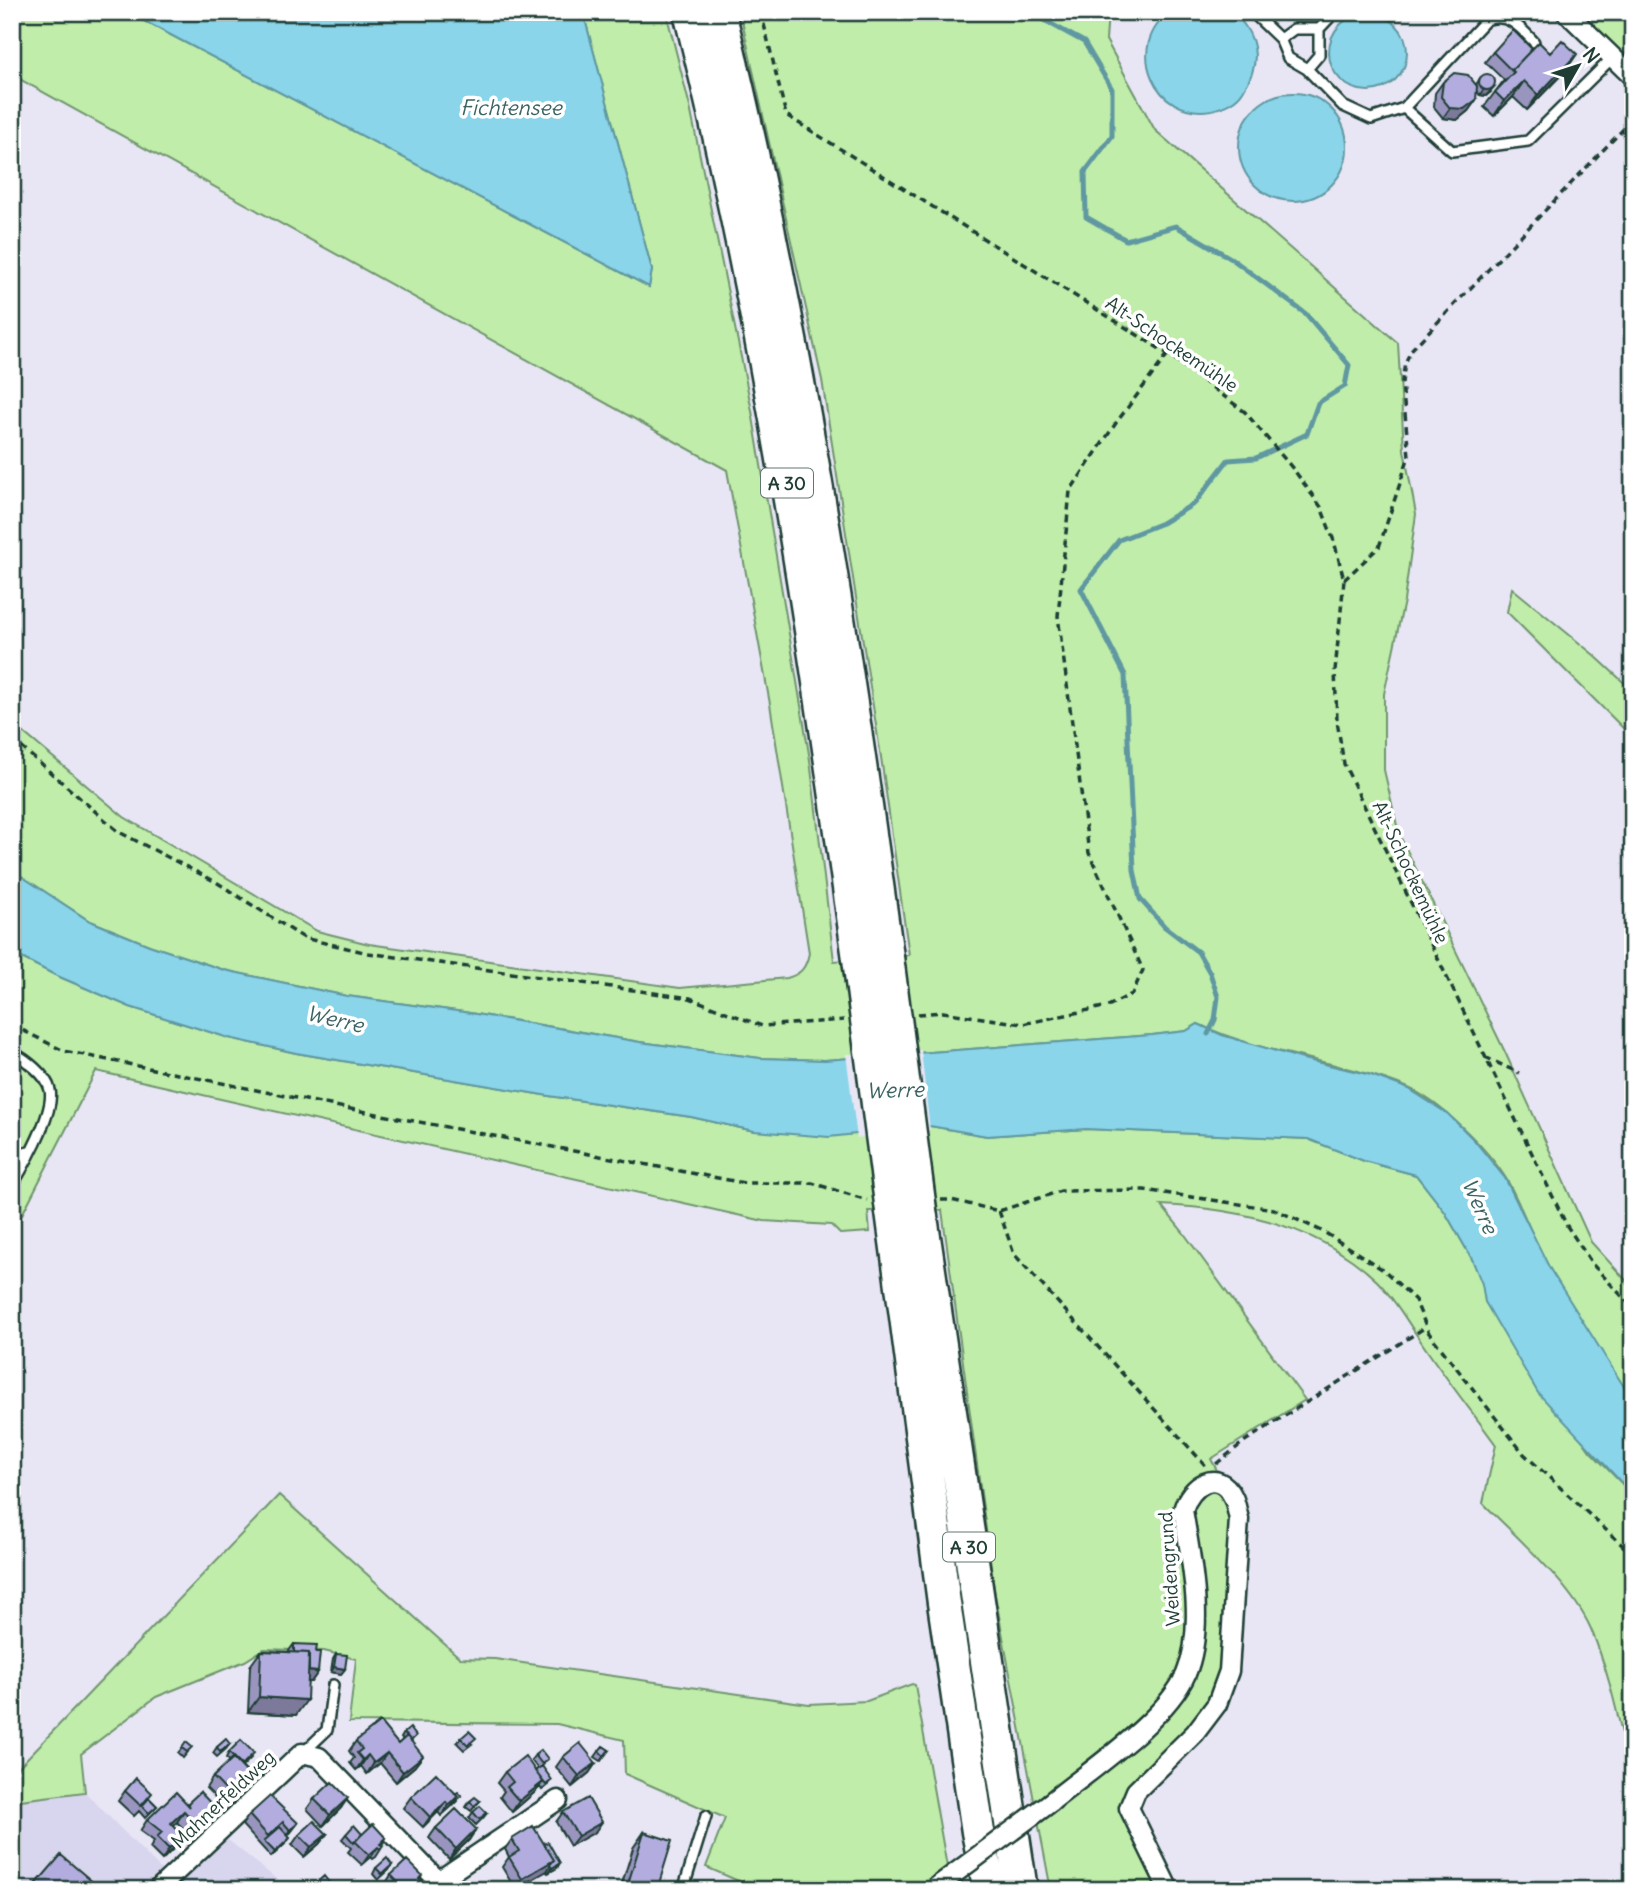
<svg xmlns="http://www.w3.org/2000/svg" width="1645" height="1902" viewBox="0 0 1645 1902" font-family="Delius,sans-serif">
<rect width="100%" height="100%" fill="#e8e6f5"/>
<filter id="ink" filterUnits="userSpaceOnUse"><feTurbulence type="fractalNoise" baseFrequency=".0143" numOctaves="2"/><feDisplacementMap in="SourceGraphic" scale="14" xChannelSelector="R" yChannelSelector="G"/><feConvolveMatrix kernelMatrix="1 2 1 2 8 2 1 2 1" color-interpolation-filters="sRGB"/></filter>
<g filter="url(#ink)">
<!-- built -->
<path fill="#d8d5ee" d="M85,1792L172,1881L222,1835L290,1890H12V1801Z"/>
<!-- green -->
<path fill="#c0edaa" stroke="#70956f" stroke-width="2" d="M12,12H127L649,287L652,270L583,12H666L690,107L752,411L810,760L834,961L909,955L881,757L822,380L740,12H1108L1106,40L1155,130L1398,343L1404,450L1416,514L1404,601L1384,694V770L1399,834L1505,1052L1591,1242L1633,1288V1401C1604,1359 1576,1315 1551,1271C1534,1242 1523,1209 1507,1180C1488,1149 1440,1101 1406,1087C1339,1060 1264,1055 1198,1024L1186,1031L1152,1035L825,1060L760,1058L640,1042L464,1012L347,996L224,970L149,945L88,920L12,870V723L124,817L317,931L369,944L680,988L787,978C801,974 806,968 809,953L770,704L727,470L12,75Z
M1560,12H1633V83Z
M1512,588L1594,655L1633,691V738L1507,612Z
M12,953L55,975L130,1007L229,1038L296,1053L549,1096L691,1117L754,1131L930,1126L987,1136L1086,1129L1308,1139L1364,1161L1416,1175L1445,1212L1472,1259L1483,1284L1485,1302L1590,1451L1633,1495V1779C1620,1728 1611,1677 1591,1629C1571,1584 1517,1538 1483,1503L1496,1445C1470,1409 1442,1374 1418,1337C1405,1318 1394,1298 1377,1281C1320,1226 1238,1208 1161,1205L1183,1232L1305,1400L1211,1459L1221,1478L1234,1520L1227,1670L1194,1731L1123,1800L1124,1810L1163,1890H1051L995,1595L942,1210L868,1211L870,1232L840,1234L831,1225L764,1221L96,1071L12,1234Z
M279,1495L460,1658L495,1659L809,1704L867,1701L912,1684L915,1685L947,1867L917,1890H759L706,1867L725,1818L625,1774L624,1740L557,1724L349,1722L356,1659L324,1651L264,1649L245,1661L156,1697L81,1754L85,1792L12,1801V1774Z"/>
<!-- water -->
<path fill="#8ad5ea" stroke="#5f98a1" stroke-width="2" d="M127,12H583L652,270L649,287Z
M1171,12C1188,12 1214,9 1230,12C1237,14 1241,21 1245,26C1260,48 1257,70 1243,91C1237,101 1224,107 1212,110C1155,121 1122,45 1171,12Z
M1329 52a39 39 0 1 1 78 0a39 39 0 1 1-78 0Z
M1239 147a54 54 0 1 1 108 0a54 54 0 1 1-108 0Z
M12,870L88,920L149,945L224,970L347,996L464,1012L640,1042L760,1058L825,1060L1152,1035L1186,1031L1198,1024L1222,1035L1303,1059L1371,1075L1409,1089L1448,1114L1475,1141L1505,1178L1550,1269L1633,1401V1495L1538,1393L1485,1302L1482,1284L1472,1259L1445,1212L1416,1175L1364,1161L1308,1139L1086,1129L987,1136L930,1126L829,1137L754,1131L691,1117L549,1096L296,1053L229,1038L130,1007L55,975L12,953Z"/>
<!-- pier -->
<path fill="#e8e6f5" d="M921,1050L930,1130L857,1138L846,1054Z"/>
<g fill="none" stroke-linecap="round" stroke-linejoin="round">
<!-- stream -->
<path stroke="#5f98a1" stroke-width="5" d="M1029,12L1084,42L1112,89V136L1085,172L1086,217L1126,240L1176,226L1232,259L1306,314L1349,365L1345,386L1318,403L1307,434L1256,458L1228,460L1195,503L1162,523L1119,540L1081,589L1125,675L1134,870L1140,899L1165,927L1198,952L1210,973L1218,997L1215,1020L1208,1034"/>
<!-- lane casing -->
<g stroke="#1f3d34" stroke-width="14">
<path id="lane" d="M1252,12L1280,39L1294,29H1319
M1335,12L1319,29V55L1307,69L1343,106L1371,119L1404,108L1452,151L1528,141L1613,57
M1280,39L1288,58L1307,69
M1404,108L1486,20C1508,12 1520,27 1534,42
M12,1052C25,1059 47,1075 50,1090C55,1112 24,1166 12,1186
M12,1156L29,1152
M304,1752L327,1730L333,1685
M683,1890L706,1816"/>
</g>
<!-- street casing -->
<g stroke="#1f3d34" stroke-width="23">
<path id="street" d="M1566,12L1633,77
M1051,1802C1090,1770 1166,1720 1186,1674C1206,1626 1191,1560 1183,1510C1190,1486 1218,1466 1233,1497C1236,1503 1237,1512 1239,1519L1229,1671L1217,1704L1195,1733L1136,1791L1129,1808L1169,1890
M438,1881L558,1800
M157,1890L302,1753L319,1757L447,1890"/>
</g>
<!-- highway casing -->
<g stroke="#1f3d34" stroke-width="37">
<path id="highway" d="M690,12C768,324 815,642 859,959
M719,12C796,323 844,640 887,957
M920,1210L1021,1890
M892,1211L944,1603L978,1832L990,1890"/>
</g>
<!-- path -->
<path stroke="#1f3d34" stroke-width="3.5" stroke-dasharray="7 5" stroke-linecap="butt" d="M761,12L786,115L1168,354L1245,412L1294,470L1321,507L1334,541L1344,580L1335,671L1337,721L1344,764L1567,1226L1593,1265L1633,1308
M1344,580L1379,547L1409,456L1402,382L1405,363L1412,349L1633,119
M12,739L119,832L216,882L304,938L368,953L690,998L762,1026L844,1020
M918,1014L943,1012L1023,1024L1108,1006L1132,994L1143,970L1089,853L1058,616L1070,491L1116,423L1168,354
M12,1025L64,1051L345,1108L744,1183H812L867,1200
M1485,1057L1519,1073
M941,1200H951L999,1211L1061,1191L1144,1190L1274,1209L1324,1232L1385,1271L1415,1300L1429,1333L1524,1454L1633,1555
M999,1211L1014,1254L1205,1465
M1216,1464L1245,1441L1426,1327"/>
<!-- lane -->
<use href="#lane" stroke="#fff" stroke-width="9"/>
<!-- street -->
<use href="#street" stroke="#fff" stroke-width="18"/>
<!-- highway -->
<use href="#highway" stroke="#fff" stroke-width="32"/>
<!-- street-bridge casing -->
<g stroke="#1f3d34" stroke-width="23" stroke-linecap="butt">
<path id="street-bridge" d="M935,1888L1051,1802"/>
</g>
<!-- highway-bridge casing -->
<g stroke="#1f3d34" stroke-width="37" stroke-linecap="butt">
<path id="highway-bridge" d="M887,957L920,1210
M859,959L892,1211"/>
</g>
<!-- street-bridge -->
<use href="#street-bridge" stroke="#fff" stroke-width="18"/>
<!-- highway-bridge -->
<use href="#highway-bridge" stroke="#fff" stroke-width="32"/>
</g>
<!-- wall -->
<path fill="#9995bf" stroke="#1f3d34" stroke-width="2" d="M1532,49L1566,70L1527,110L1513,97L1494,116L1484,107L1504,80L1485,62L1493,52Z
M1480,78L1491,92L1486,96L1480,95L1476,91V100L1468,111L1457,120L1443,118L1434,107L1435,93L1443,82L1476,85Z
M294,1644L316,1652L318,1672L311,1682H308L296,1715L248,1712L250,1666L261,1651L288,1652Z
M336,1654L345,1669L341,1674L331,1672L333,1659Z
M404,1733L412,1742L415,1766L396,1782L380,1763L367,1774L361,1766L356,1770L350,1763L354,1758L349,1751L356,1741L398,1744L403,1740L401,1738Z
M461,1738L472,1744L464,1750L457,1743Z
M230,1744L226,1749L217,1757L213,1753L217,1747Z
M603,1746L609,1750L601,1761L595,1757Z
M182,1748L188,1752L183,1758L178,1753Z
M229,1752L251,1758L242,1767L250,1776L243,1786L223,1805L206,1788L213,1777L230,1761L226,1758Z
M535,1755L544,1764L542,1766L549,1785L542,1790L540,1787L535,1792L512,1812L500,1797L504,1791L497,1783L505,1772L535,1771L538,1769L531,1760Z
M563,1757L596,1763L589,1773L572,1787L556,1767Z
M125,1791L149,1798L157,1806L145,1818L139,1811L134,1816L118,1801Z
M200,1792L208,1820L191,1837L177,1822L173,1825L176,1846L162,1860L150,1848L154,1841L140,1831L147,1820L188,1804Z
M455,1794L458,1801L453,1806L452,1805L441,1816L438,1812L423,1827L403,1808L411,1797Z
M314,1799L341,1808L323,1826L307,1809Z
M470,1801H480L471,1811L466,1807Z
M473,1812L487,1813L483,1818L476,1825L469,1818Z
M563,1812L595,1832L570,1846L556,1822Z
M249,1815L298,1823L288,1836L286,1843L271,1857L242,1825Z
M436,1828L476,1829L469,1840L449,1859L429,1838Z
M644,1832L657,1890H620L633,1848Z
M327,1834L319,1844L304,1857L292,1845L299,1835Z
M346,1834H362L386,1838L382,1845L383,1846L376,1857L373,1859L371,1857L362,1865L348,1852L351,1848L342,1839Z
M512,1839L557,1868L548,1873L546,1871L515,1889L502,1867L509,1857L505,1849Z
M392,1865L389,1870L378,1880L373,1874L376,1868Z
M391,1875L422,1882L417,1890H388L384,1886Z"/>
<!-- shaded-wall -->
<path fill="#7d799b" stroke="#1f3d34" stroke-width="2" d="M1577,54L1566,70L1527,110L1538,95Z
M1524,81L1513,97L1494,116L1504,101Z
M1494,87L1486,96L1480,95L1483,90Z
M1476,100L1468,111L1457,120L1443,118L1450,108Z
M334,1667L345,1669L341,1674L331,1672Z
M305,1671L318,1672L311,1682L298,1681Z
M259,1697L307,1700L296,1715L248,1712Z
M387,1753L380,1763L367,1774L374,1763Z
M368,1755L361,1766L356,1770L363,1760Z
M423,1756L415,1766L396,1782L403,1772Z
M596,1763L589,1773L572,1787L579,1776Z
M250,1776L243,1786L223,1805L230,1795Z
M543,1782L535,1792L512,1812L519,1801Z
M458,1796L451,1807L441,1816L449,1805Z
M348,1798L341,1808L323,1826L330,1815Z
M446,1802L438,1812L423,1827L430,1817Z
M216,1809L208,1820L191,1837L198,1826Z
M184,1811L177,1822L164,1834L171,1823Z
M602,1822L595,1832L570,1846L578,1836Z
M298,1823L290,1833L283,1840L290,1830Z
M476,1829L469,1840L449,1859L456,1849Z
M327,1834L319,1844L304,1857L311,1847Z
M183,1836L176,1846L162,1860L169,1849Z
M290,1838L286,1843L271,1857L275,1852Z
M378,1847L371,1857L362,1865L369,1855Z
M554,1860L547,1871L515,1889L522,1879Z
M560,1863L557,1868L548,1873L552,1868Z"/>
<!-- building -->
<path fill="#b2adde" stroke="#1f3d34" stroke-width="2" d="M1513,30L1532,49L1512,70V71L1493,52Z
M1562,40L1577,54L1538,95L1524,81L1504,101L1495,92L1514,72L1512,70L1539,42L1550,53Z
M1454,73L1468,75L1477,86L1476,100L1464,109L1450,108L1441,97L1443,82Z
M1479 82a8 8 0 1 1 16 0a8 8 0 1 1-16 0Z
M294,1644L317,1645L316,1652H320L318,1672L309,1671V1653L294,1652Z
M261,1651L309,1653L307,1700L259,1697Z
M336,1654L347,1655L345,1669L334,1667Z
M380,1722L398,1744L407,1736L423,1756L403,1772L387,1753L374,1763L368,1755L363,1760L357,1753L362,1749L356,1741Z
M410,1728L416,1736L411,1741L404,1733Z
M469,1731L476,1738L468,1745L461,1738Z
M226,1739L230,1744L220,1752L217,1747Z
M241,1740L254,1753L242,1765L229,1752Z
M186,1742L192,1747L187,1752L182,1748Z
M580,1743L596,1763L579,1776L563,1757Z
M603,1746L609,1750L604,1756L599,1751Z
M541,1750L548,1759L542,1764L535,1755Z
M525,1756L543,1782L519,1801L507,1787L513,1782L505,1772Z
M233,1758L250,1776L230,1795L213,1777Z
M542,1766L552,1780L546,1785L535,1771Z
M436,1773L458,1796L449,1805L446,1802L430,1817L411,1797Z
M136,1778L152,1793L141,1806L125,1791Z
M332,1782L348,1798L330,1815L314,1799Z
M176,1792L190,1807L188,1803L200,1792L216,1809L198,1826L184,1811L171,1823L183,1836L169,1849L157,1837L162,1832L147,1820Z
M458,1792L462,1796L456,1801L455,1800L458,1796L455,1794Z
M270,1796L298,1823L290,1830L283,1822L268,1836L249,1815Z
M475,1797L480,1801L474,1806L470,1801Z
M149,1798L157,1806L149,1813L142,1806Z
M588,1798L602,1822L578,1836L563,1812Z
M480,1806L487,1813L479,1819L473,1812Z
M456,1809L476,1829L456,1849L436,1828Z
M314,1821L327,1834L311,1847L299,1835Z
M373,1824L386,1838L380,1844L383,1846L380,1849L378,1847L369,1855L355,1841Z
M354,1825L362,1834L354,1843L346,1834Z
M533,1826L554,1860L522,1879L509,1857L519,1851L512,1839Z
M280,1827L290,1838L275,1852L264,1841Z
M644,1832L672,1841L657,1890H626Z
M548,1842L560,1863L552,1868L550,1865L554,1860L544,1844Z
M61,1855L101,1889L100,1890H31Z
M387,1858L392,1865L382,1874L376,1868Z
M407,1860L422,1875L419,1879L422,1882L414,1890H405L391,1875Z
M324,1876L331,1885L326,1890H317L313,1886Z
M560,1883L571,1890H556Z"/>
</g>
<g text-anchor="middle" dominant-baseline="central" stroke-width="7" stroke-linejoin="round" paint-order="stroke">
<!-- shield labels -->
<g fill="#fff" stroke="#627771" stroke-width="2">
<rect x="761" y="468.5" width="52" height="29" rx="5"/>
<rect x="943" y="1532.5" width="52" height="29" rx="5"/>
</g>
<g font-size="18" font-weight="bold" fill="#1f3d34">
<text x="787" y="483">A 30</text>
<text x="969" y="1547">A 30</text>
</g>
<!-- street labels -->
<g font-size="19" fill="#1f3d34" stroke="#fff">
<text transform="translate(1172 344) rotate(34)">Alt-Schockemühle</text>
<text transform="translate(1411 872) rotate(65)">Alt-Schockemühle</text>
<text transform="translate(1169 1569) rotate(-94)">Weidengrund</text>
<text transform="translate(223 1799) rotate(-43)">Mahnerfeldweg</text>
</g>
<!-- water labels -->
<g font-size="21" font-style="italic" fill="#3a6362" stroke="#fff">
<text x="511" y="107">Fichtensee</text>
<text transform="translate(335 1019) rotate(13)">Werre</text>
<text transform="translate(895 1090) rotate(-2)">Werre</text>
<text transform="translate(1480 1206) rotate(66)">Werre</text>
</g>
</g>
<!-- margin -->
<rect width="1645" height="1902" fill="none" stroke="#fff" stroke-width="42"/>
<rect x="21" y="21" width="1603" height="1860" fill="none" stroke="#1f3d34" stroke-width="2.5" filter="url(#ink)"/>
<!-- north arrow -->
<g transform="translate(1578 66) rotate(51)" stroke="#ffffff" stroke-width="5" paint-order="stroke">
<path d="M0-5L12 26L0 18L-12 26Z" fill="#1f3d34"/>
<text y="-10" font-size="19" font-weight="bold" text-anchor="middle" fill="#1f3d34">N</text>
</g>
</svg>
